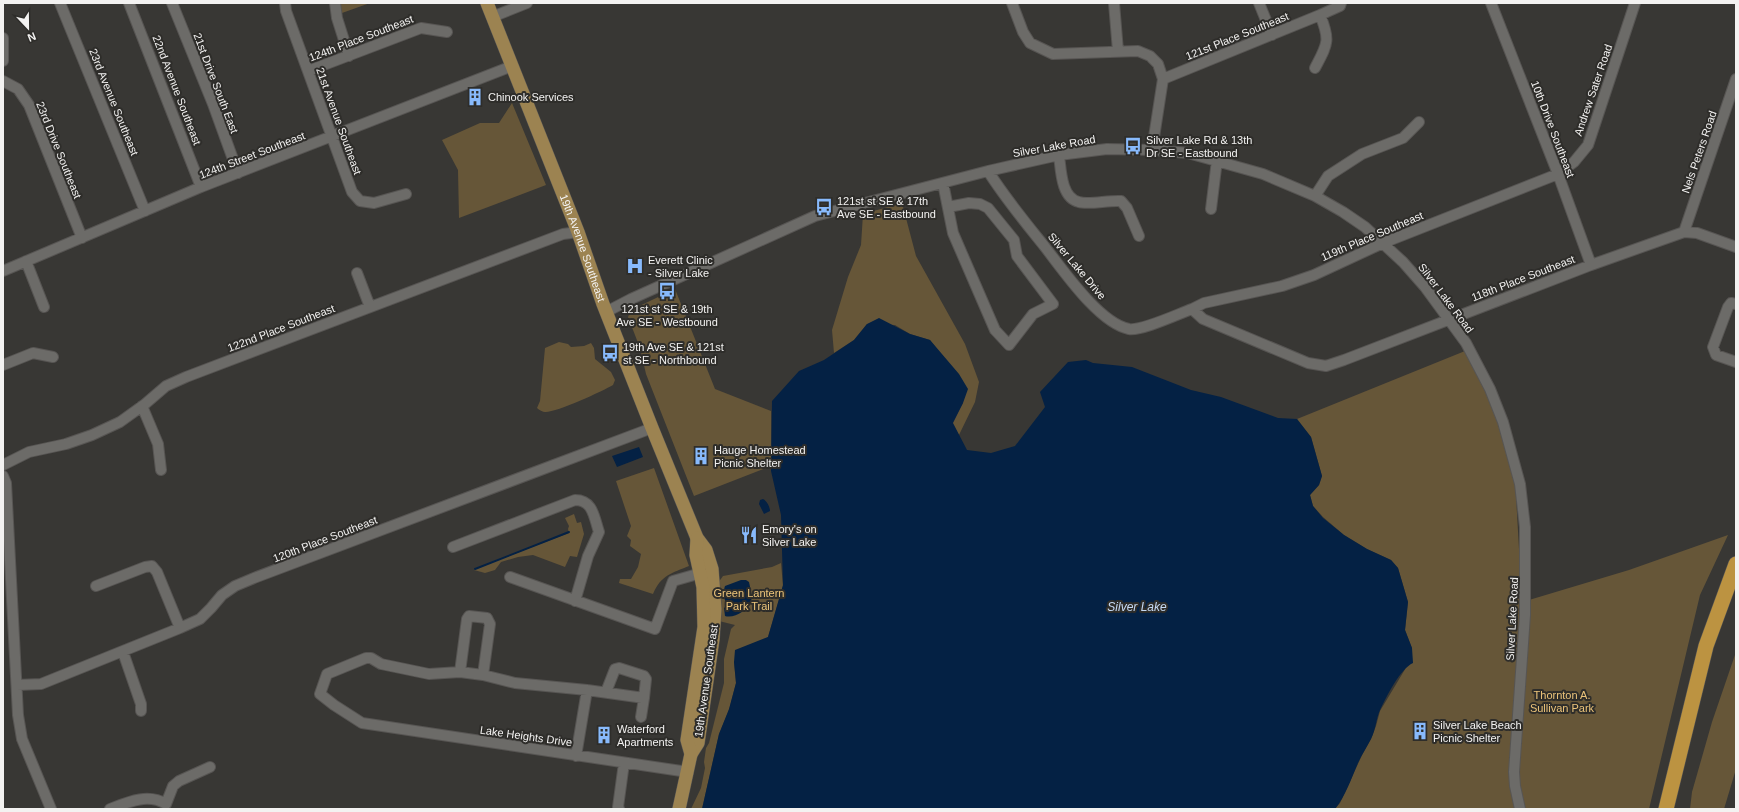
<svg xmlns="http://www.w3.org/2000/svg" width="1739" height="812" viewBox="0 0 1739 812" font-family="Arial,sans-serif">
<rect width="100%" height="100%" fill="#383734"/>
<!-- green -->
<path fill="#665638" d="M338,3H370L342,13Z
M512,103L546,185L459,218L458,170L442,140L480,123H499Z
M902,203L916,256L965,344L979,382L975,402L958,437L952,423L963,403L944,358L930,340L910,334L895,325L867,324L854,340L834,353L832,330L848,277L861,245L863,214Z
M675,289L715,389L771,411V466L694,496L646,374L640,348L628,317L631,310Z
M559,342L568,344L571,347L584,346L591,343L594,348L595,359L611,372L615,380L613,385C603,391 555,413 545,412C543,412 539,410 537,408L540,401L545,348Z
M1465,351L1493,407L1515,478L1522,602L1629,570L1728,535L1700,595L1649,809H1335L1340,803L1363,753L1371,739L1376,726L1380,711L1407,666L1412,648L1405,630L1408,602L1398,568L1391,560L1367,549L1344,535L1323,517L1313,506L1310,495L1319,485L1322,476L1311,437L1297,419Z
M654,468L689,566C672,573 661,575 653,594L619,583L620,579H631L638,567L641,554L630,546L631,540L627,536L631,526L616,481Z
M574,514L577,523L581,522L584,534L577,557L570,556L565,567L533,555L518,557L501,562L495,570L485,573L474,570L475,569L569,533L568,529L569,526L565,518Z
M781,563L783,586L768,637L734,662L736,683L729,710L719,734L702,809H691L701,788L705,768L704,762L706,748L709,743L724,683V659L731,629L735,625L719,621L718,583L723,576L772,567Z
M1736,652V769L1724,809H1690L1692,792L1712,722Z"/>
<!-- water -->
<path fill="#042144" d="M879,318L910,334L930,340L959,374L968,389L963,403L953,423L967,450L991,453L1015,446L1045,407L1040,392L1068,362L1086,360L1093,363L1132,367L1191,390L1221,397L1278,418L1297,419L1311,437L1322,476L1319,485L1310,495L1313,506L1323,518L1344,535L1367,549L1391,560L1398,568L1408,602L1405,630L1412,648L1413,663C1400,669 1387,696 1380,710C1376,719 1376,729 1371,739C1367,747 1362,754 1358,763C1351,779 1346,795 1335,809H702L719,734L729,709L736,683L734,662L735,650L768,637L783,585L781,515L771,471L772,401L799,371L824,360L854,340L867,324Z
M639,447L643,457L617,467L612,456Z
M763,499C767,501 770,507 770,511L764,514L759,504L760,500Z
M741,580H746L749,582C750,588 753,596 751,601C748,610 734,619 725,616L724,608L728,605C723,600 723,592 725,586Z"/>
<g fill="none" stroke-linecap="round" stroke-linejoin="round">
<!-- stream -->
<path stroke="#042144" stroke-width="2" d="M475,569L569,532"/>
<!-- minor casing -->
<g stroke="#575553" stroke-width="12">
<path id="minor" d="M60,3L145,211
M129,3L201,187
M172,3L213,104L238,173
M285,3L286,11L352,192L360,201L374,203L406,194
M335,3L337,18L349,56
M1012,3L1023,32L1030,43L1053,54L1138,51L1150,56L1158,64L1163,79L1152,150
M1114,3L1118,51
M1259,3L1272,35
M1491,3L1558,174L1591,265
M492,17L527,3
M3,38V61
M1315,68C1327,45 1331,41 1320,15
M308,71L421,28L447,32
M1163,79L1320,15L1340,6L1341,3
M3,81L18,89L29,105L82,238
M1059,155C1061,170 1061,198 1079,202C1088,205 1109,200 1121,201L1127,208L1139,236
M988,171C1005,198 1025,222 1045,247C1063,270 1099,323 1129,329C1142,331 1178,314 1192,309L1203,319L1308,363L1326,366L1344,360L1591,265L1684,232L1697,233L1736,247
M943,183L953,233L995,330L1009,345L1033,314L1053,304L1017,256L1014,240L988,208L980,204L969,203L948,207
M1315,196L1328,176L1362,154L1403,138L1419,122
M1211,209L1217,160
M1684,232L1736,79
M26,261L44,307
M3,271L201,187L512,66
M357,273L370,307
M1736,304L1731,303L1728,307L1713,347L1716,355L1736,362
M1192,309L1204,303L1282,286L1314,275L1383,243L1558,174L1574,162L1588,145L1635,3
M606,312L631,299L815,216L988,171L1059,155L1107,149L1152,150L1188,153L1263,174L1315,196L1343,212L1365,227L1403,262L1425,287L1466,343L1490,389L1503,422L1520,484L1525,527V615L1514,772L1515,786L1520,809
M3,365L33,353L53,357
M142,406L158,444L161,470
M3,465L29,452L66,444L92,435L120,422L145,404L166,386L186,377L563,234L578,232
M3,476L6,483L18,715L22,739L51,809
M453,547L575,500C593,500 594,517 599,532L588,556L575,601
M510,577L655,629L673,581L701,573
M96,586L145,567L152,566L157,572L180,628
M123,652L141,704V711
M460,672L467,619L469,616L487,618L490,624L483,675
M17,685L41,684L180,628L200,619L211,608L222,595L235,586L254,578L652,428
M606,692L615,669L619,668L644,676L646,679L644,698L587,690L515,683L483,675L460,672L429,674L381,664L371,658H366L327,674L320,694L334,705L362,723L688,772
M641,717L644,698
M576,756L587,690
M110,809C128,802 148,793 166,804L173,786L179,781L210,767
M619,809L618,807L624,763"/>
</g>
<!-- major casing -->
<g stroke="#575553" stroke-width="14">
<g id="major">
<path id="s1" d="M487,3L578,232L603,304L652,428L697,538L706,550L712,569L715,609L713,639L698,743L691,754"/>
<path d="M679,809L691,754L687,740L704,627L703,587L696,555L697,538"/>
</g>
</g>
<!-- highway casing -->
<g stroke="#575553" stroke-width="16">
<path id="highway" d="M1666,809L1706,646L1736,564"/>
</g>
<!-- minor -->
<use href="#minor" stroke="#6c6b68" stroke-width="10"/>
<!-- major -->
<use href="#major" stroke="#9c8351" stroke-width="13"/>
<!-- highway -->
<use href="#highway" stroke="#bc9341" stroke-width="15"/>
</g>
<!-- icons -->
<defs>
<g id="building-bare" transform="scale(1.38)"><path d="M-4-6H4V6H1V3H-1V6H-4ZM-2.5-4.3h1.7v1.8h-1.7ZM.8-4.3h1.7v1.8H.8ZM-2.5-1h1.7V.8h-1.7ZM.8-1h1.7V.8H.8Z" fill="#88bafc" stroke="#2e2d2a" stroke-width="2.5" paint-order="stroke"/></g>
<g id="bus-bare" transform="scale(1.38)"><path d="M-5-6H5V4H4V6H2V4H-2V6H-4V4H-5ZM-3.5-4V0h7V-4ZM-3.5 1.2v1.5H-2V1.2ZM2 1.2v1.5H3.5V1.2Z" fill="#88bafc" stroke="#2e2d2a" stroke-width="2.5" paint-order="stroke"/></g>
<g id="hospital-bare" transform="scale(1.38)"><path d="M-5-5h3v3.5h4V-5h3V5h-3V1.5h-4V5h-3Z" fill="#88bafc" stroke="#2e2d2a" stroke-width="2.5" paint-order="stroke"/></g>
<g id="restaurant-bare" transform="scale(1.38)"><path d="M-5-6h1v4h1v-4h1v4h1v-4h1v5L-1.5 .5V6h-2V.5L-5-1ZM5-6V6H3V1.5H1.5Q1.5-4 5-6Z" fill="#88bafc" stroke="#2e2d2a" stroke-width="2.5" paint-order="stroke"/></g>
</defs>
<g fill-rule="evenodd">
<use href="#building-bare" x="475" y="97"/>
<use href="#bus-bare" x="1133" y="146"/>
<use href="#bus-bare" x="824" y="207"/>
<use href="#hospital-bare" x="635" y="266"/>
<use href="#bus-bare" x="667" y="291"/>
<use href="#bus-bare" x="610" y="353"/>
<use href="#building-bare" x="701" y="456"/>
<use href="#restaurant-bare" x="749" y="535"/>
<use href="#building-bare" x="1420" y="731"/>
<use href="#building-bare" x="604" y="735"/>
</g>
<g text-anchor="middle" dominant-baseline="central" stroke-width="4" stroke-linejoin="round" paint-order="stroke">
<!-- street labels -->
<g font-size="11" fill="#f3f2f1" stroke="#2e2d2a">
<text transform="translate(1237 36) rotate(-22)">121st Place Southeast</text>
<text transform="translate(361 38) rotate(-21)">124th Place Southeast</text>
<text transform="translate(216 83) rotate(69)">21st Drive South East</text>
<text transform="translate(177 90) rotate(69)">22nd Avenue Southeast</text>
<text transform="translate(1593 90) rotate(-71)">Andrew Sater Road</text>
<text transform="translate(114 102) rotate(68)">23rd Avenue Southeast</text>
<text transform="translate(339 121) rotate(70)">21st Avenue Southeast</text>
<text transform="translate(1553 129) rotate(69)">10th Drive Southeast</text>
<text transform="translate(1054 146) rotate(-10)">Silver Lake Road</text>
<text transform="translate(59 150) rotate(68)">23rd Drive Southeast</text>
<text transform="translate(1699 152) rotate(-71)">Nels Peters Road</text>
<text transform="translate(252 155) rotate(-21)">124th Street Southeast</text>
<text transform="translate(1372 236) rotate(-23)">119th Place Southeast</text>
<text stroke="none"><textPath href="#s1" startOffset="263">19th Avenue Southeast</textPath></text>
<text transform="translate(1077 266) rotate(50)">Silver Lake Drive</text>
<text transform="translate(1523 278) rotate(-21)">118th Place Southeast</text>
<text transform="translate(1446 298) rotate(53)">Silver Lake Road</text>
<text transform="translate(281 328) rotate(-21)">122nd Place Southeast</text>
<text transform="translate(325 539) rotate(-21)">120th Place Southeast</text>
<text transform="translate(1512 619) rotate(-87)">Silver Lake Road</text>
<text transform="translate(706 681) rotate(-82)">19th Avenue Southeast</text>
<text transform="translate(526 736) rotate(8)">Lake Heights Drive</text>
</g>
<!-- poi labels -->
<g font-size="11" fill="#f3f2f1" stroke="#2e2d2a" text-anchor="start">
<text x="488" y="97">Chinook Services</text>
<text x="1146" y="140">Silver Lake Rd &amp; 13th<tspan x="1146" dy="13">Dr SE - Eastbound</tspan></text>
<text x="837" y="201">121st st SE &amp; 17th<tspan x="837" dy="13">Ave SE - Eastbound</tspan></text>
<text x="648" y="260">Everett Clinic<tspan x="648" dy="13">- Silver Lake</tspan></text>
<text x="667" y="309" text-anchor="middle">121st st SE &amp; 19th<tspan x="667" dy="13">Ave SE - Westbound</tspan></text>
<text x="623" y="347">19th Ave SE &amp; 121st<tspan x="623" dy="13">st SE - Northbound</tspan></text>
<text x="714" y="450">Hauge Homestead<tspan x="714" dy="13">Picnic Shelter</tspan></text>
<text x="762" y="529">Emory's on<tspan x="762" dy="13">Silver Lake</tspan></text>
<text x="1433" y="725">Silver Lake Beach<tspan x="1433" dy="13">Picnic Shelter</tspan></text>
<text x="617" y="729">Waterford<tspan x="617" dy="13">Apartments</tspan></text>
</g>
<!-- park labels -->
<g font-size="11" fill="#ecc47a" stroke="#2e2d2a">
<text x="749" y="593">Green Lantern<tspan x="749" dy="13">Park Trail</tspan></text>
<text x="1562" y="695">Thornton A.<tspan x="1562" dy="13">Sullivan Park</tspan></text>
</g>
<!-- water labels -->
<g font-size="12" font-style="italic" fill="#c5d9f3" stroke="#2e2d2a">
<text x="1137" y="607">Silver Lake</text>
</g>
</g>
<!-- border -->
<rect width="1739" height="812" fill="none" stroke="#f3f2f1" stroke-width="8"/>
<!-- north arrow -->
<g transform="translate(28 28) rotate(158)" stroke="#2e2d2a" stroke-width="3" paint-order="stroke">
<path d="M0-3L7 15L0 10L-7 15Z" fill="#f3f2f1"/>
<text y="-6" font-size="11" font-weight="bold" text-anchor="middle" fill="#f3f2f1">N</text>
</g>
</svg>
